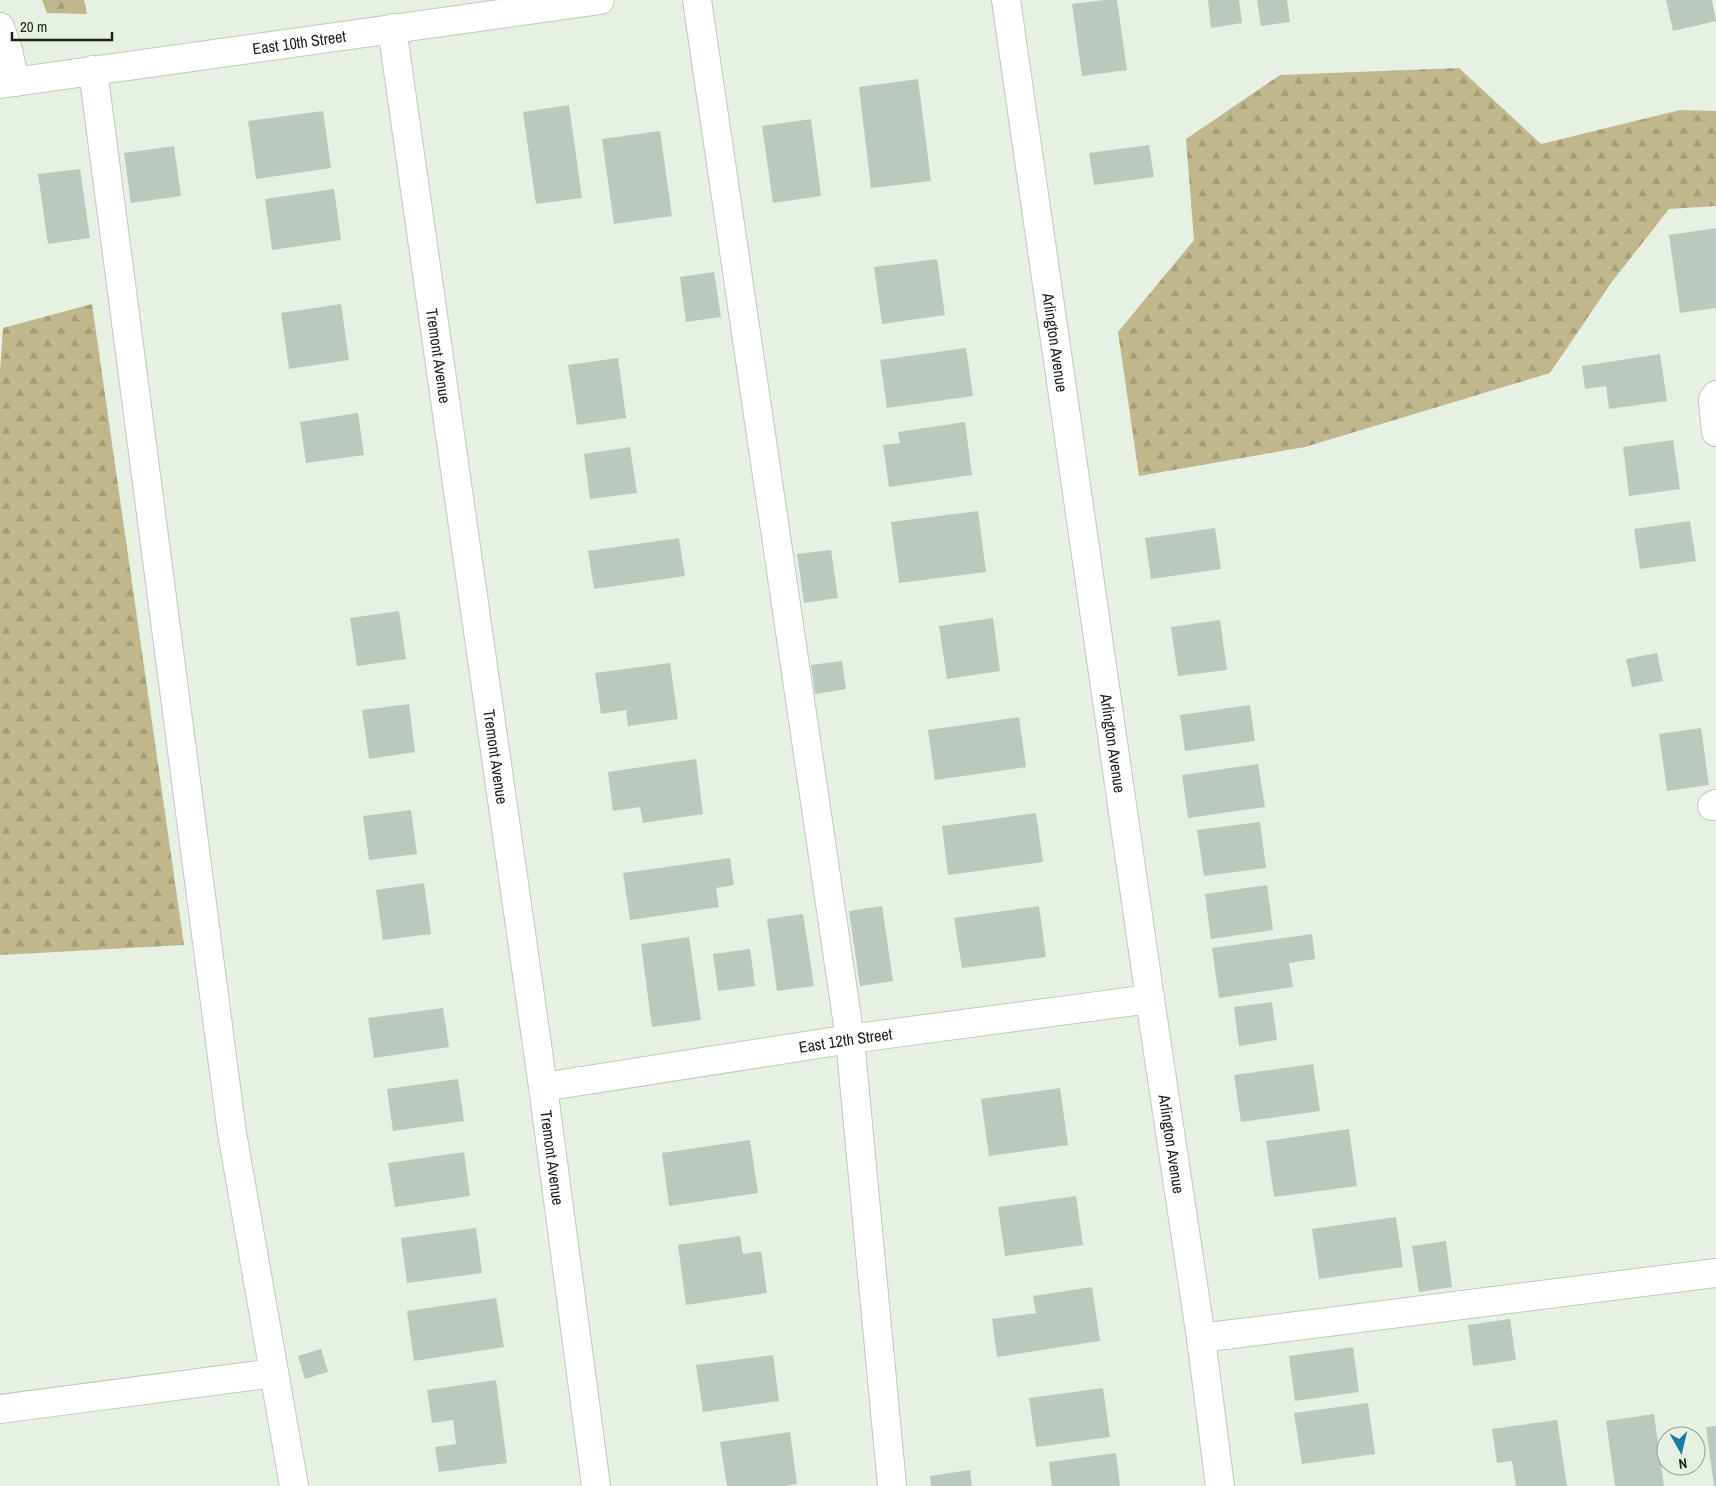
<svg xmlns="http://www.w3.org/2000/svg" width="1716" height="1486" viewBox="0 0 1716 1486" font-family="'Archivo Narrow',sans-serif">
<defs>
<pattern id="forest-firs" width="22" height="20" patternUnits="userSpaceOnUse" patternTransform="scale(1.25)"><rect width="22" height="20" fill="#c0b78d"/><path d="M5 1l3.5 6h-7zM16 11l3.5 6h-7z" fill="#a59d79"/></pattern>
</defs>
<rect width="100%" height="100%" fill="#e7f1e3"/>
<!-- forest -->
<path fill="url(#forest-firs)" d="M42,0H84L87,14L47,13Z
M1459,68L1541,144L1680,110L1716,111V206L1669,209L1611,283L1550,373L1305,447L1139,476L1118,332L1194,240L1186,139L1280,75Z
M92,304L184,945L0,955V371L3,328Z"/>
<!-- building -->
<path fill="#bac9bf" d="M1104,0H1117L1127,70L1082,76L1072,4Z
M1208,0H1239L1242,23L1211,28Z
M1257,0H1287L1290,22L1261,26Z
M1666,0H1712L1716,21L1673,31Z
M918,79L931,181L871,188L859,87Z
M569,105L582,198L536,204L523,112Z
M323,111L331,168L256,179L248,121Z
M811,119L821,196L773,203L762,126Z
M660,131L672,216L614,224L602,139Z
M1149,145L1154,177L1094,185L1089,153Z
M174,146L181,196L131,203L124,153Z
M80,169L90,238L48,244L38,174Z
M334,189L341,240L272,250L265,199Z
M1716,228V308L1680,313L1669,235Z
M937,259L945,315L882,324L874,267Z
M714,272L721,317L686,322L680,277Z
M341,304L349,360L289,369L281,313Z
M966,348L973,396L887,408L880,360Z
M1660,354L1667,401L1609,409L1606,386L1585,389L1582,366Z
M618,358L626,418L577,425L568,365Z
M358,413L364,455L306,463L300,422Z
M965,422L972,475L889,487L883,445L900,443L898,432Z
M1673,440L1680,489L1629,496L1623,447Z
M630,447L637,493L590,499L584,454Z
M978,511L986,572L899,583L891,522Z
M1690,521L1696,561L1640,569L1634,529Z
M1215,528L1221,569L1151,579L1145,538Z
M679,538L685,576L594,589L588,551Z
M831,550L838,598L804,603L797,554Z
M399,611L406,659L357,666L350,618Z
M993,618L1000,671L947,679L939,626Z
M1220,620L1227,670L1178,676L1171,627Z
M1657,653L1663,681L1632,687L1626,659Z
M842,661L846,689L815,694L811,665Z
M670,663L678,719L628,726L626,710L601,714L595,673Z
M409,704L415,752L369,759L362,710Z
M1250,705L1255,741L1185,751L1180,715Z
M1019,717L1026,767L935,780L928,730Z
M1701,728L1709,785L1667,791L1659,734Z
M696,759L703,814L643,823L640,807L613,811L608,772Z
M1258,764L1265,807L1188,818L1182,775Z
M411,810L417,854L369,860L363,816Z
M1036,813L1043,862L948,875L942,826Z
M1260,822L1266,868L1204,876L1197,830Z
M730,858L734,885L716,888L719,907L630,920L623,873Z
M424,883L431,934L383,940L376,890Z
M1267,885L1273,930L1211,939L1205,894Z
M882,906L893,981L860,986L849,911Z
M1039,906L1046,957L962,968L954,918Z
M803,914L814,986L777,991L767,919Z
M1312,934L1315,959L1289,963L1293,987L1219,998L1212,948Z
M689,937L701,1020L652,1027L641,944Z
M750,949L755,986L718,991L713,954Z
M1272,1002L1277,1040L1239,1046L1234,1007Z
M443,1008L449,1047L374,1058L368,1018Z
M1313,1064L1320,1111L1241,1122L1234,1075Z
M458,1079L464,1121L393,1131L387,1089Z
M1060,1088L1068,1145L989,1156L981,1099Z
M1349,1129L1357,1186L1274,1197L1266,1141Z
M750,1140L758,1193L669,1206L662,1153Z
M464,1152L470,1196L395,1207L388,1163Z
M1076,1196L1083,1245L1005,1256L998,1207Z
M1396,1217L1403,1267L1319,1279L1312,1229Z
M476,1228L482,1273L407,1283L401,1238Z
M740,1236L743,1254L761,1251L767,1293L686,1305L678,1245Z
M1446,1241L1452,1287L1419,1292L1412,1246Z
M1092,1287L1100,1341L997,1357L992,1319L1036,1313L1033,1296Z
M496,1298L504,1347L414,1361L407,1311Z
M1510,1319L1516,1360L1473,1366L1468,1325Z
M1353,1347L1359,1392L1295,1401L1289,1356Z
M321,1349L328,1372L305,1379L298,1356Z
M773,1355L779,1401L703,1412L696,1365Z
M496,1380L507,1463L439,1472L435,1447L456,1444L453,1420L432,1423L427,1390Z
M1103,1388L1110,1437L1036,1447L1029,1398Z
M1368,1403L1375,1454L1302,1464L1294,1413Z
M1654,1414L1664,1486H1615L1606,1421Z
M1557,1420L1567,1486H1516L1512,1461L1497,1463L1492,1429Z
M1716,1426V1486H1714L1706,1427Z
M790,1432L797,1484L785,1486H727L720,1442Z
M1116,1453L1120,1486H1052L1049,1462Z
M970,1470L972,1486H931L930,1476Z"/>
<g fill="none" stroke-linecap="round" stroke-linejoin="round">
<!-- minor casing -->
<g stroke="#c0c9bc" stroke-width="30">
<g id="minor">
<path d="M697,0L850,1039L892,1486"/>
<path id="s1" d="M1006,0L1150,999L1201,1338L1220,1486"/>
<path d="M0,27L8,50L15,82"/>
<path id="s2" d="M392,28L543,1087L596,1486"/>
<path d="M93,70L232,1133L294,1486"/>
<path id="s3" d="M0,84L600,0"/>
<path d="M1716,395L1713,400L1716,432"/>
<path d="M1712,806L1716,804"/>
<path id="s4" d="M543,1087L850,1039L1150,999"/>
<path d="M1201,1338L1716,1273"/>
<path d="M0,1409L274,1373"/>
</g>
</g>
<!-- minor -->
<use href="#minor" stroke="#fff" stroke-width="28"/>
</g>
<g text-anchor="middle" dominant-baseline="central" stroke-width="4" stroke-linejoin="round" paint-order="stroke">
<!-- street labels -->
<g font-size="16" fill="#1d201b" stroke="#e7f1e3">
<text stroke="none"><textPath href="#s3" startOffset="302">East 10th Street</textPath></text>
<text stroke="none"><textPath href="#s1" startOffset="346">Arlington Avenue</textPath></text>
<text stroke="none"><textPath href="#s2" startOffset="331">Tremont Avenue</textPath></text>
<text stroke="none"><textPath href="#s1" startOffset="751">Arlington Avenue</textPath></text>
<text stroke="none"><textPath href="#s2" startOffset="736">Tremont Avenue</textPath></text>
<text stroke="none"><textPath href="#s4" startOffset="306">East 12th Street</textPath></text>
<text stroke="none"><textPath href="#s1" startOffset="1156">Arlington Avenue</textPath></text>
<text stroke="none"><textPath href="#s2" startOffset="1141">Tremont Avenue</textPath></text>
</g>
</g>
<!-- north arrow -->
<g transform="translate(1681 1451) rotate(172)"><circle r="24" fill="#e7f1e3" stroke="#969d93"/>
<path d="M0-4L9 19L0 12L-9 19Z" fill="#157da7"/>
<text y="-8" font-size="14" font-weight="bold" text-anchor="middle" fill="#1d201b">N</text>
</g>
<!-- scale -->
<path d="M12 32v8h100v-8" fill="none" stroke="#1d201b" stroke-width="2.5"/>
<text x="20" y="32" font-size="15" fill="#1d201b" stroke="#e7f1e3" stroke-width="4" paint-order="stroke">20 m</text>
</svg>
